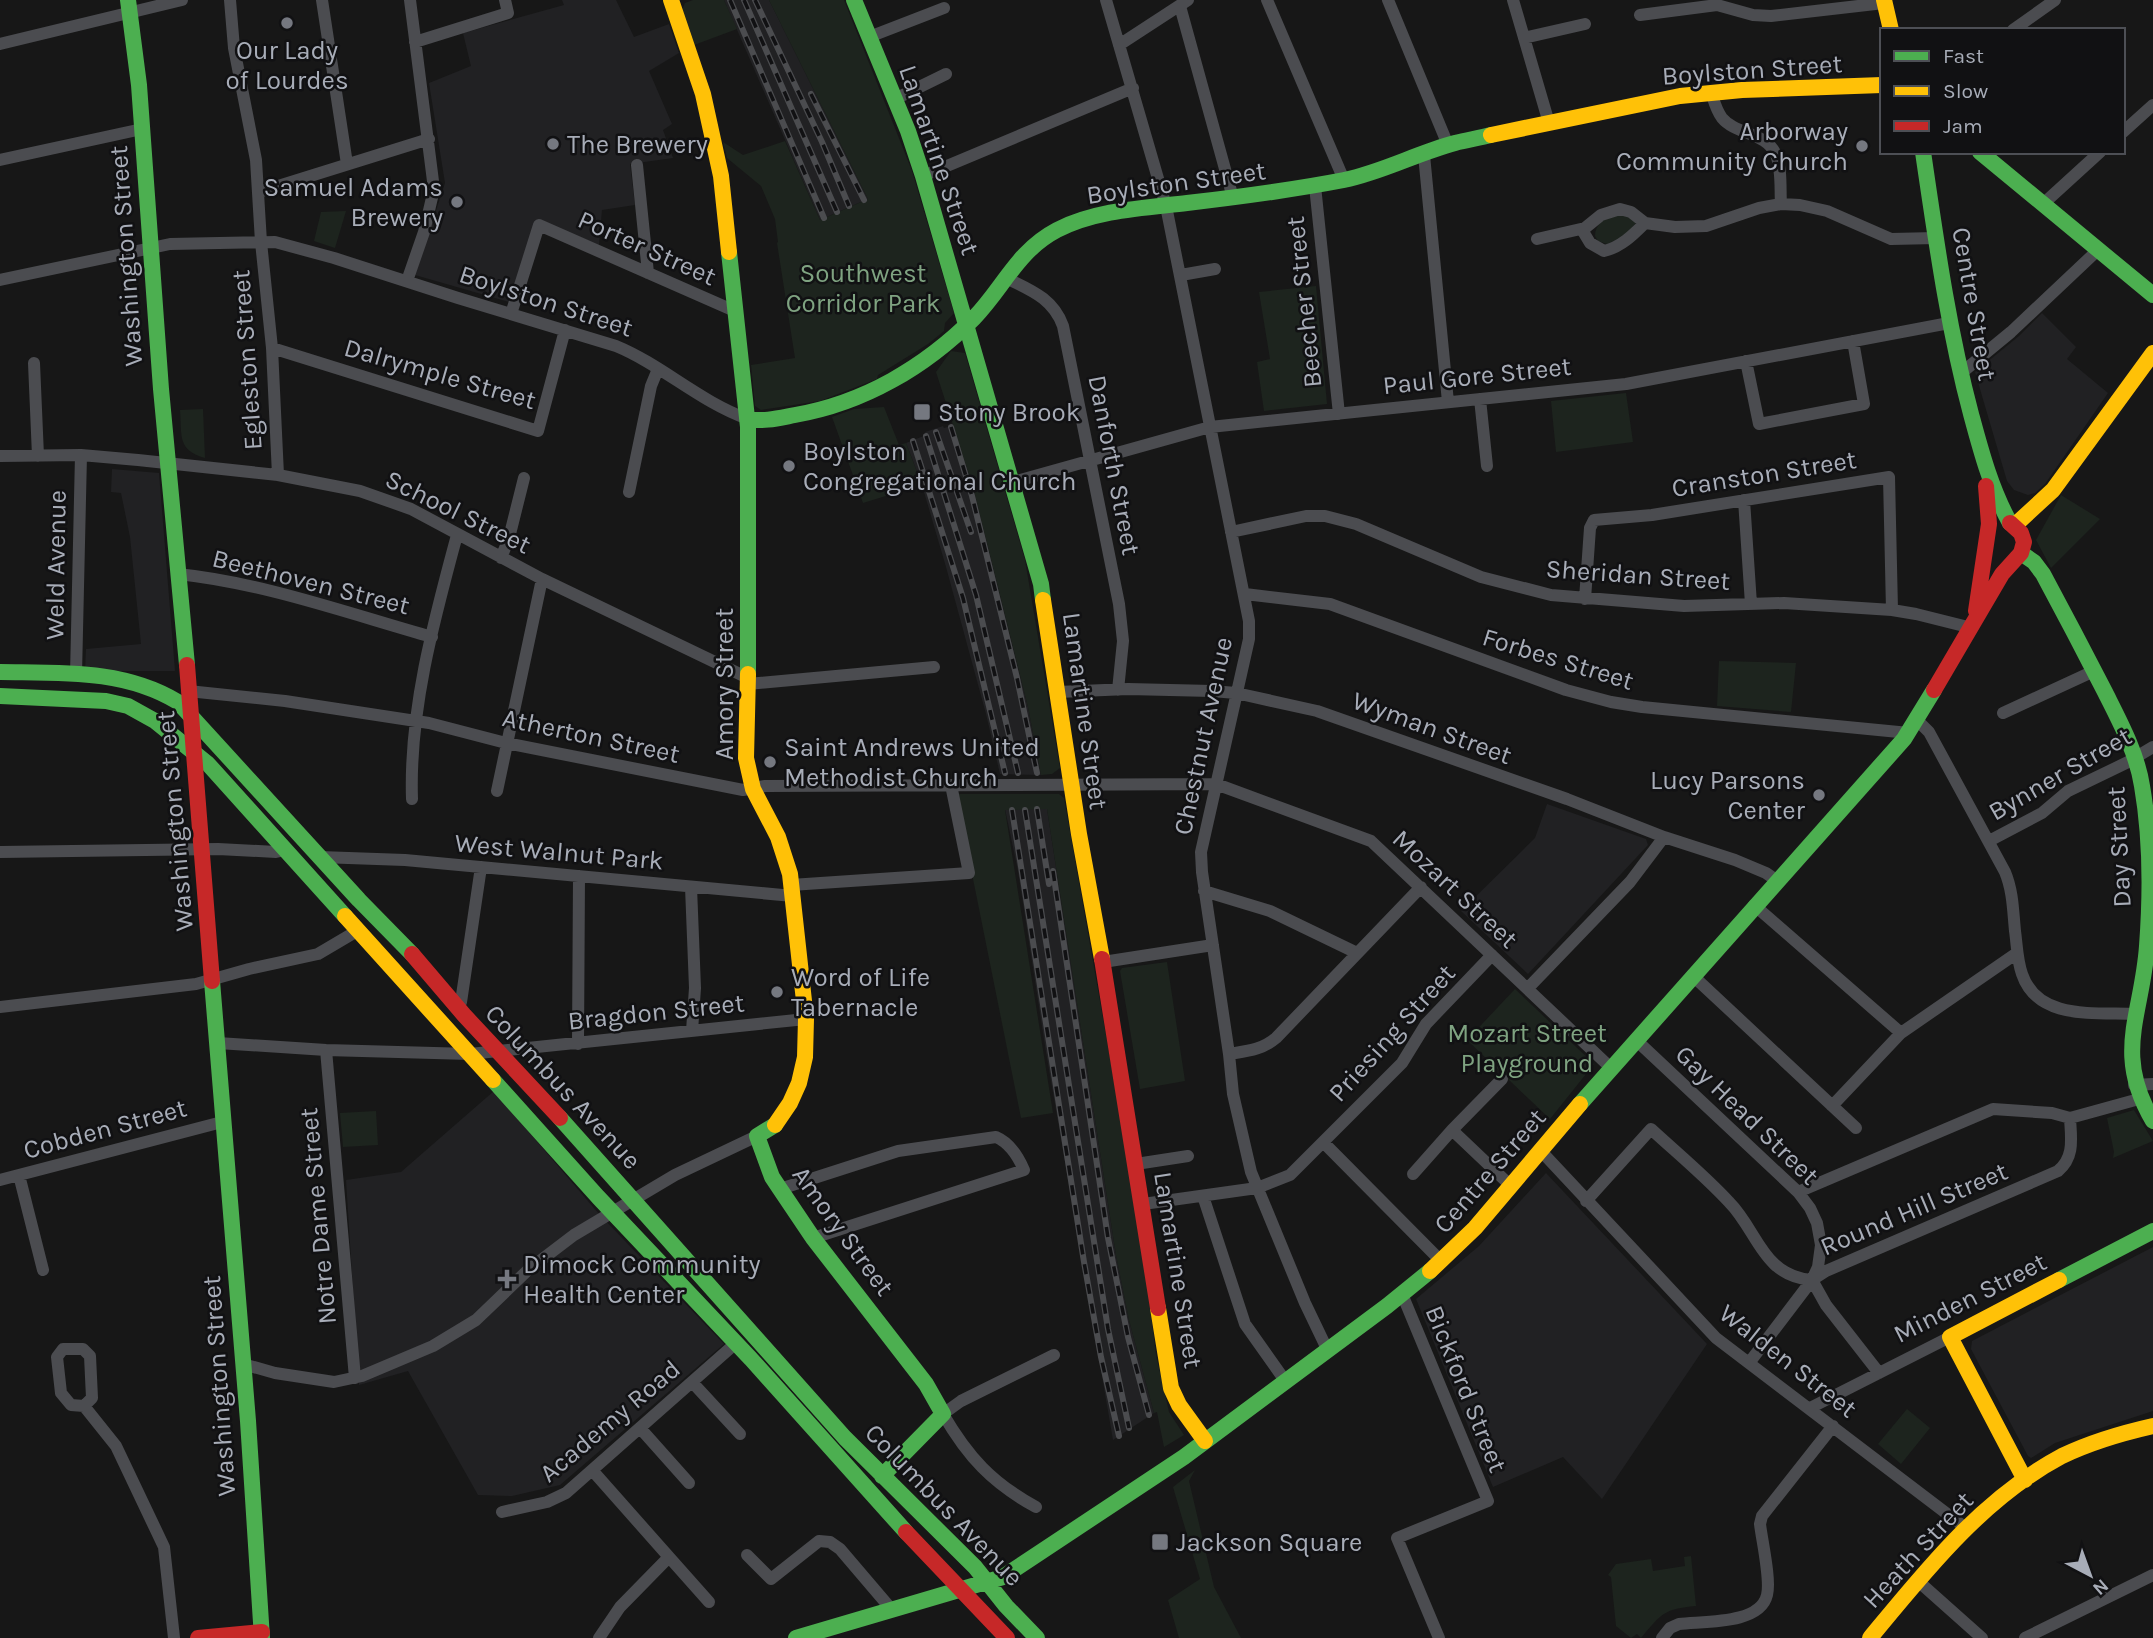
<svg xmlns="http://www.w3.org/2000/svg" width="2153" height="1638" viewBox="0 0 2153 1638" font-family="Karla,sans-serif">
<rect width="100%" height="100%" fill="#171717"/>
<!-- built -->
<path fill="#212123" d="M562,0H616L634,37L669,24L679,53L649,71L672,124L663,130L673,158L630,164L635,205L602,210L599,245L537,219L509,302L415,275L445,183L429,83L471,66L463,33L564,5Z
M724,0H769L868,199L820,220Z
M2042,313L2076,347L2067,359L2108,393L2045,484L2035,493L2028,495L2014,490L2007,481L1975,372L2019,336Z
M954,425L973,487L1028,707L1041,775L1000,774L986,714L946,567L922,485L906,443L926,435L925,432L943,426L944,428Z
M112,469L159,473L175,671H85L86,649L141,644L130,537L121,493L111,492Z
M1547,804L1646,839L1648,845L1528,974L1461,911L1535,838Z
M1005,809H1047L1116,1255L1129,1320L1154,1413L1113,1440L1046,1052L1018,871Z
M494,1091L599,1214L724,1344L560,1485L512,1496L478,1495L408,1371L359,1385L346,1180L401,1172Z
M1546,1173L1707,1344L1602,1499L1563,1457L1493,1487L1416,1299L1479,1246Z
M2153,1247V1411L2055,1443L2031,1458L2028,1456L1971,1349L1972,1341Z"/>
<!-- green -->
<path fill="#1d241e" d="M693,0H724L737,29L694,45L682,10L685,3Z
M769,0H844L912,171L954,313L945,323L944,331L928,344L878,375L877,379L820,401L761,410L755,406L751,365L795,358L777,243L778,242L775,219L761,186L727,158L723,142L743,155L785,141L820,220L868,199Z
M346,211L335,248L314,241L321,212Z
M1615,215H1627L1636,223L1625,236L1607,244L1598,241L1595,236C1595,224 1605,218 1615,215Z
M1316,286L1327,404L1264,411L1257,362L1270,359L1259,292Z
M951,351L965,353L1025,560L1060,768L1052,774L1041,775L1028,707L973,487L936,372Z
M1626,393L1633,442L1556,452L1551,401Z
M884,407L899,445L906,443L922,485L863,503L832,417L854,409Z
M203,409L205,458C177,450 182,436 180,410Z
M2061,495L2100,519L2051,568L2036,540Z
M1719,661L1796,663L1791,712L1717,706Z
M956,794H1059L1064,798L1124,1137L1142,1241L1156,1355L1169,1412L1184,1435L1164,1447L1157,1412L1154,1413L1129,1320L1116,1255L1047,809L1005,810L1053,1113L1021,1118Z
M1167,962L1185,1081L1140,1089L1120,971L1122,968Z
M1515,989L1594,1064L1550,1119L1467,1040Z
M2134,1110L2153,1141L2113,1158L2114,1152L2107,1118Z
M376,1111L378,1145L343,1147L340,1113Z
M1907,1409L1930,1428L1901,1464L1878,1444Z
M1195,1470L1189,1481L1214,1587L1241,1638H1179L1168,1600L1200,1579L1173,1487Z
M1691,1556L1696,1606C1664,1609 1662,1613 1641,1638L1637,1634L1631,1638L1616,1626L1611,1577L1608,1575L1616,1564L1651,1559L1653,1571L1685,1566L1684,1557Z"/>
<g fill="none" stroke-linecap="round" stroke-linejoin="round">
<!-- street -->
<path stroke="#4b4c50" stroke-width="12" d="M230,0L234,48L256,160L261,242L272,348L278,475
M322,0L347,164
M1106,0L1166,206L1249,621V639L1201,852L1202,872L1229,1054L1233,1094L1251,1172L1305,1303L1328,1351
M1267,0L1344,180
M1388,0L1448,145
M1513,0L1549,123
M1180,6L1233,198
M1640,15L1717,5L1753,15L1771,16L1884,3
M2013,30L2055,0
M869,37L944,8
M1524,38L1585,24
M415,42L508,13L505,0
M0,44L182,0
M1119,45L1188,0
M1711,92C1714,101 1716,110 1722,118C1736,135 1767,132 1776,155C1782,169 1780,189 1781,204
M895,99L946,74
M2123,132L2153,105
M1424,155L1448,402
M0,160L142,129
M637,165L648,273
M923,176L1133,88
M1315,186L1339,414
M259,192L429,139
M2043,204L2100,152
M1585,228L1584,233L1590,243L1604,251C1621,247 1633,235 1645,223
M1537,239L1585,228L1601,215L1620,209L1631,212L1645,223L1675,227L1706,226L1759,208L1781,204L1800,205L1827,211L1891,239L1936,238
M1181,275L1215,269
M1006,278C1030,290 1053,298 1063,326L1119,604L1123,641L1118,690
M0,280L170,244L275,242L334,258L458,298L616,346C662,365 700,402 748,419
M407,281L424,232L434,189L410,0
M511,314L539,225L737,312
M272,348L538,431L565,330
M1746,361L1759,424L1864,404L1853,341
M34,363L38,456
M1960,374L2011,332L2098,250
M1480,399L1487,466
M0,456L81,455L138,460L278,475L360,491L411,509L542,579L748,678
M1013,482L1210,427L1626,384L1949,323
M629,492L651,386L658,369
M1744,500L1751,604
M1231,532L1306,516H1325L1356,524L1481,577L1551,595L1684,606L1784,603L1892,610L1916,614L1972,628
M501,558L509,538L524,478
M178,574C264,583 350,614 432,637
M1245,594L1330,604L1566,690L1611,702L1642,707L1909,733
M1585,599L1590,528L1594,520L1652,515L1889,477L1892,610
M76,675L81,455
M748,684L934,667
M188,691L285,701L429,723L506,743L743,790L765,786L1216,784L1371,841L1611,1068
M1058,692L1128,689L1212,691L1236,693L1317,711L1567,799L1664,837L1735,860L1766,873L1776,880
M2003,713L2094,671
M1917,720L1929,732L2005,872C2013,891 2013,911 2015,931C2017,945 2017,960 2022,974C2038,1021 2096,1012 2136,1014
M497,791L542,579
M412,799C409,711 434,620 457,535
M1989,841L2042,813L2068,791L2128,762L2153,747
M0,852L218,849L276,852L285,850
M320,857L405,860L793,896
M791,885L969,873L951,785
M691,887L695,988L692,1031
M1204,891L1270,911L1357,953
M1754,905L1901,1033
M1103,962L1213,945
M1692,975L1856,1128
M1528,988L1630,882L1664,837
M0,1007L196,984L249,969L318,954L357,931
M455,1007L461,1002L481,867
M1636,1040L1798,1192L1810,1208L1817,1223L1821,1245L1818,1267L1812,1280L1749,1363
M218,1043L326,1050L470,1054L806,1019
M578,1044L579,876
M326,1050L355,1378
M1229,1054C1247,1051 1262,1050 1276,1038L1421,887
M1502,1079L1452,1130L1511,1186
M2134,1085L2153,1084
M1832,1106L1901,1033L2017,953
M2070,1118L2139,1099
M1323,1142L1441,1261
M1541,1151L1716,1338L1967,1529
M1136,1164L1188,1156
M1413,1174L1452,1130
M19,1175L43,1270
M0,1180L222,1122
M780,1189L898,1151L996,1137C1010,1143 1018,1156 1024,1170L813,1238
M1798,1192L1993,1109L2052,1113L2070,1118
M1203,1196L1245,1324L1286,1382
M1586,1201L1651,1129C1677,1153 1705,1176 1729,1202C1758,1231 1762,1276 1812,1280L1826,1271L2058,1171C2075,1157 2071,1138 2070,1118
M1143,1204L1257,1188L1290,1175L1402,1063L1426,1024L1492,955
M1812,1280L1826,1305L1879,1373
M1402,1294L1488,1501L1397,1538L1439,1638
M63,1349H83L90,1356L92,1398L84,1406L71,1405L61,1393L57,1357Z
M243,1364L275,1373L334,1382L362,1376L433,1346L476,1320L528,1270L574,1235L675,1175L757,1136
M692,1382L740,1434
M84,1406L116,1446L164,1547L174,1638
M1810,1408L1950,1337
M640,1428L689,1483
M592,1470L669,1557L620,1607L599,1638
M1036,1507C992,1483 968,1457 943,1414L961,1401L1054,1355
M502,1512L547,1502L566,1493L736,1343
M747,1555L771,1579L819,1541L830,1542L840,1549L892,1610
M669,1557L709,1602
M1918,1581L1982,1638
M1662,1638L1670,1628L1679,1624C1703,1621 1760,1625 1767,1595C1771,1580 1762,1541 1760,1524L1762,1516L1833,1426
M2025,1638L2153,1575"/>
<!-- fast -->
<path stroke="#4caf50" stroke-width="16" d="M128,0L139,85L161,389L187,665
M854,0L908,131L923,176L1041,584L1043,600
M1923,152C1936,240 1948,328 1971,414C1981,451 1991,489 2010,523
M1980,152L2153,295
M729,252L748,427V674
M748,419C764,422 779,418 795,415C864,403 925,367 974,318C1004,287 1017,251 1057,230C1096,210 1144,208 1187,203C1239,197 1292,190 1344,180C1383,172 1417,153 1455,143C1467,140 1479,138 1491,135
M2021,553L2034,562L2043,574C2064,613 2085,653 2105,692C2120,722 2137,753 2142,786C2151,838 2151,893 2147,946C2142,1016 2113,1053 2153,1121
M0,672C61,673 124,669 178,702L359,900L412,954
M0,696L106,701L128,706L155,721L208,764L345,916
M212,981L248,1421L262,1638
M493,1080L598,1197L751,1359L906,1532
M1580,1104L1904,739L1934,690
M560,1118L845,1438L975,1567L1006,1606L1037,1638
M775,1125L757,1136L772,1177L780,1189L813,1238L926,1384L943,1414L882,1476
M2059,1280L2153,1231
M796,1638L1003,1577L1184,1457L1387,1306L1430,1271"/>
<!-- slow -->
<path stroke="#ffc107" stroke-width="16" d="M671,0L703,94L721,176L729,252
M1884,0L1891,30
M1491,135L1680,96L1742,90L1882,85
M2014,526L2053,490L2153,353
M1043,600L1079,834L1102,959
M748,674L746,758L753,789L778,837L790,874L806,1019L805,1057L799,1083L790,1103L775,1125
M345,916L493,1080
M1430,1271L1475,1228L1580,1104
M1158,1308L1171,1388L1179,1405L1205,1441
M2025,1480L1950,1337L2059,1280
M1870,1638C1926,1570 1983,1498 2062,1456C2091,1442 2122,1433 2153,1426"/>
<!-- jam -->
<path stroke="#c62828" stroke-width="16" d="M1976,611L1989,524L1986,486
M187,665L212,981
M1934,690L2002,574L2021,553L2024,542L2021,533L2010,523
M412,954L464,1015L560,1118
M1102,959L1158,1308
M906,1532L1007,1638
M198,1638L262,1632"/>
<!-- rail casing -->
<g stroke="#4b4c4f" stroke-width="6">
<path id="rail" d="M730,0L824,218
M744,0L837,212
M755,0L822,142L849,206
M811,94L864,200
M951,427L972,496L1017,678L1037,773
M936,432L971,532
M926,436L976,595L1018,773
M913,441L963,598L1005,773
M1037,809L1049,884
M1012,810L1084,1262L1101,1357L1119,1436
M1025,810L1108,1329L1129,1428
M1053,871L1108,1238L1128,1337L1149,1415"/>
</g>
<!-- rail -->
<use href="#rail" stroke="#111113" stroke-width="3.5" stroke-dasharray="10" stroke-linecap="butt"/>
</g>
<!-- markers -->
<g fill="#757880" stroke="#111113" stroke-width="2.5">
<circle cx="287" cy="23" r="7"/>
<circle cx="553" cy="144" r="7"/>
<circle cx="1862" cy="146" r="7"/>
<circle cx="457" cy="202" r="7"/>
<rect x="913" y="403" width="18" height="18" rx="3.5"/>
<circle cx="789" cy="466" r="7"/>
<circle cx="770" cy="762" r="7"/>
<circle cx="1819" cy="795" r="7"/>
<circle cx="777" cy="992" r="7"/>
<path d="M503.5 1268.5h7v7h7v7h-7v7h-7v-7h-7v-7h7z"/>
<rect x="1151" y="1533" width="18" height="18" rx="3.5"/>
</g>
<g text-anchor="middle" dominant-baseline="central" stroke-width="5" stroke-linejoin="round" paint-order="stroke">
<!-- poi labels -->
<g font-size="26" fill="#a8adb8" stroke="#111113" text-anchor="start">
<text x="287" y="50" text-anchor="middle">Our Lady<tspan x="287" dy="30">of Lourdes</tspan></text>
<text x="1848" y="131" text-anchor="end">Arborway<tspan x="1848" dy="30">Community Church</tspan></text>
<text x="567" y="144">The Brewery</text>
<text x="443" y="187" text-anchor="end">Samuel Adams<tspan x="443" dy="30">Brewery</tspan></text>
<text x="938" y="412">Stony Brook</text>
<text x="803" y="451">Boylston<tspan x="803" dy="30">Congregational Church</tspan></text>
<text x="784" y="747">Saint Andrews United<tspan x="784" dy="30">Methodist Church</tspan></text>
<text x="1805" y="780" text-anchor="end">Lucy Parsons<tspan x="1805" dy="30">Center</tspan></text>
<text x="791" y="977">Word of Life<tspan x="791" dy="30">Tabernacle</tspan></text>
<text x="523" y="1264">Dimock Community<tspan x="523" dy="30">Health Center</tspan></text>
<text x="1176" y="1542">Jackson Square</text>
</g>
<!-- street labels -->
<g font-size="26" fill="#a8adb8" stroke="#111113">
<text transform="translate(1752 70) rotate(-4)">Boylston Street</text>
<text transform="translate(939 160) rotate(71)">Lamartine Street</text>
<text transform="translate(1176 183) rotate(-8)">Boylston Street</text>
<text transform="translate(647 248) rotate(24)">Porter Street</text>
<text transform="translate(126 256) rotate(-94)">Washington Street</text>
<text transform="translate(546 301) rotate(18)">Boylston Street</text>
<text transform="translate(1304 302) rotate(-96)">Beecher Street</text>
<text transform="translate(1974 304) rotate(80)">Centre Street</text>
<text transform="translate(247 360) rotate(-94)">Egleston Street</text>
<text transform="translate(440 374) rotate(16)">Dalrymple Street</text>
<text transform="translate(1477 376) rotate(-6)">Paul Gore Street</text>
<text transform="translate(1114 465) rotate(79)">Danforth Street</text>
<text transform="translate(1764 474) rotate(-9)">Cranston Street</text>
<text transform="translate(458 512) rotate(26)">School Street</text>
<text transform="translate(56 565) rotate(-89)">Weld Avenue</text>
<text transform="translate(1638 575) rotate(4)">Sheridan Street</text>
<text transform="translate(311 582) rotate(14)">Beethoven Street</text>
<text transform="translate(1558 659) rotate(17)">Forbes Street</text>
<text transform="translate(724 684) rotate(-90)">Amory Street</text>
<text transform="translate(1085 711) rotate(82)">Lamartine Street</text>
<text transform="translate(1432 728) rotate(20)">Wyman Street</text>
<text transform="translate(591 736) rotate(12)">Atherton Street</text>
<text transform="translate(1203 736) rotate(-78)">Chestnut Avenue</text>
<text transform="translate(2060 774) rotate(-30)">Bynner Street</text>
<text transform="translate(175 821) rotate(-95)">Washington Street</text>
<text transform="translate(2119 847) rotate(-93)">Day Street</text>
<text transform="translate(559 852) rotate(5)">West Walnut Park</text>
<text transform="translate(1455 889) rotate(43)">Mozart Street</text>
<text transform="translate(656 1012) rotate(-6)">Bragdon Street</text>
<text transform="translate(1392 1033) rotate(-48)">Priesing Street</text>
<text transform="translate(563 1087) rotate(47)">Columbus Avenue</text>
<text transform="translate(1747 1115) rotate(44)">Gay Head Street</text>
<text transform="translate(105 1129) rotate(-15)">Cobden Street</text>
<text transform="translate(1490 1171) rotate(-49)">Centre Street</text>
<text transform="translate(1914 1209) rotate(-23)">Round Hill Street</text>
<text transform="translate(318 1216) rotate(-95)">Notre Dame Street</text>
<text transform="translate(843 1231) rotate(54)">Amory Street</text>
<text transform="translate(1178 1270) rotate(81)">Lamartine Street</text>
<text transform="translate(1970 1298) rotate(-27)">Minden Street</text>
<text transform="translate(1788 1361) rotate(38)">Walden Street</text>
<text transform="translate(219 1386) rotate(-94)">Washington Street</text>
<text transform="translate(1466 1389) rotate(68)">Bickford Street</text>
<text transform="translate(610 1421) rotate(-40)">Academy Road</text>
<text transform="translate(944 1505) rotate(46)">Columbus Avenue</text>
<text transform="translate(1918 1550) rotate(-47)">Heath Street</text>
</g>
<!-- park labels -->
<g font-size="26" fill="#7fa381" stroke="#111113">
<text x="863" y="273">Southwest<tspan x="863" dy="30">Corridor Park</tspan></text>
<text x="1527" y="1033">Mozart Street<tspan x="1527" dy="30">Playground</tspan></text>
</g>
</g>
<!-- legend -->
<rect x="1880" y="28" width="245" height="126" fill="#111113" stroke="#4d4f55" stroke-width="2"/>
<rect x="1894" y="51" width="35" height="10" fill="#4caf50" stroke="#4d4f55" stroke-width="2"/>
<text x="1943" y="63" font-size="21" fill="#a8adb8">Fast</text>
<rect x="1894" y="86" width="35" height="10" fill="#ffc107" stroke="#4d4f55" stroke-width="2"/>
<text x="1943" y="98" font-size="21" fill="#a8adb8">Slow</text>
<rect x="1894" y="121" width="35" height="10" fill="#c62828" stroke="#4d4f55" stroke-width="2"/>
<text x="1943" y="133" font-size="21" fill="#a8adb8">Jam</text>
<!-- north arrow -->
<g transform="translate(2090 1575) rotate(139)" stroke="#111113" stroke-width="5" paint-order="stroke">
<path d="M0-5L12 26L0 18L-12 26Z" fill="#a8adb8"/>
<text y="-10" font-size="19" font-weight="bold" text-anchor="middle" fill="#a8adb8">N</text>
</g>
</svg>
